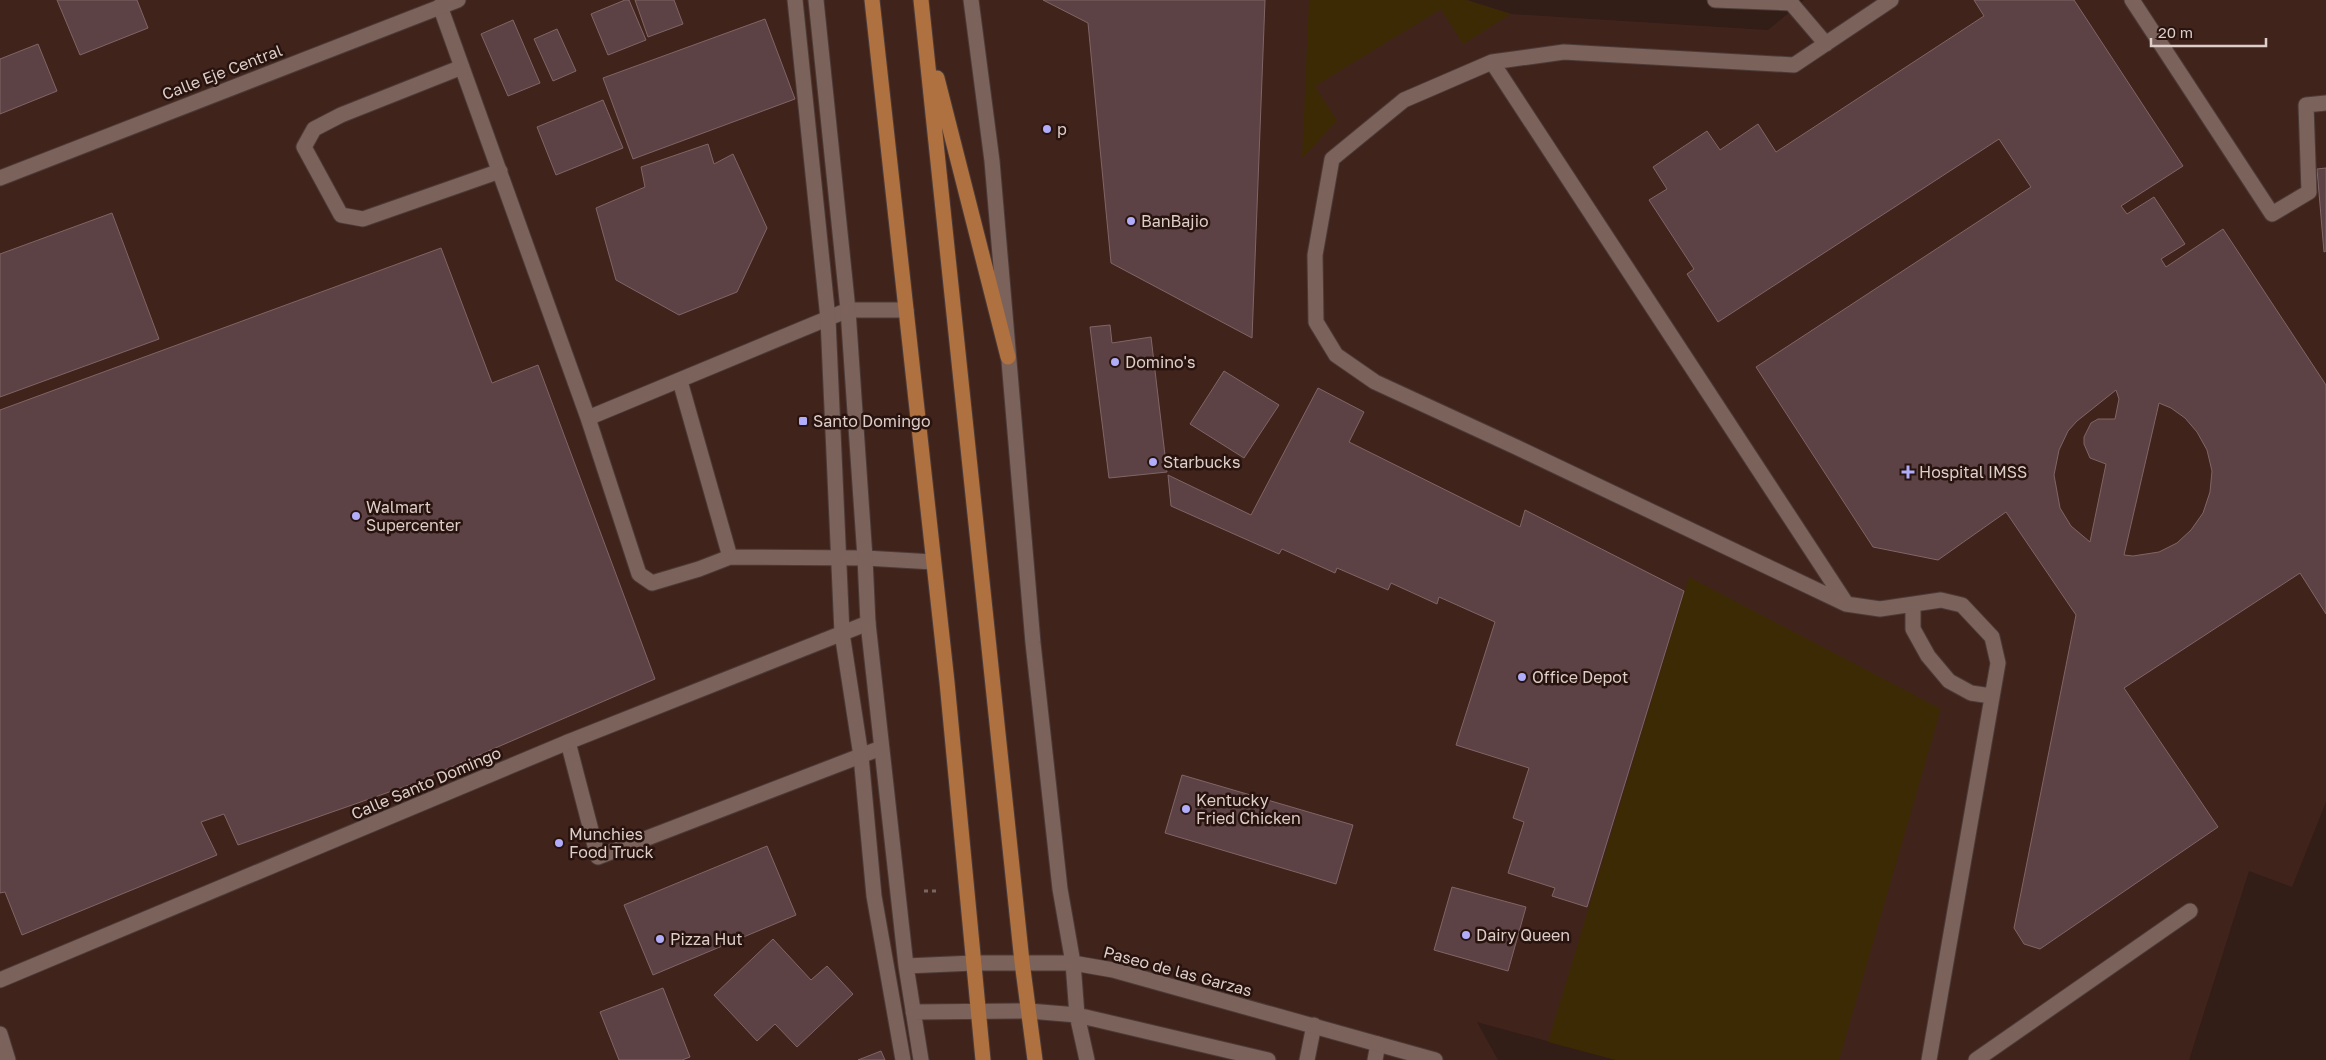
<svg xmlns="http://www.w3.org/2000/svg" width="2326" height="1060" viewBox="0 0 2326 1060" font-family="'Golos Text',sans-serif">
<rect width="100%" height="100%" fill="#321d17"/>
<!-- built -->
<path fill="#40241c" d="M0,0H1467L1511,14L1768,30L1804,0H2326V802L2292,887L2249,871L2189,1060H1616L1477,1022L1498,1060H0Z"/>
<!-- green -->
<path fill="#3c2a05" d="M1309,0H1467L1511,14L1463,44L1441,9L1315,86L1337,121L1302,158Z
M1689,577L1941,709L1839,1060H1616L1548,1042Z"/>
<!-- building -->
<path fill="#5c4244" stroke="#806566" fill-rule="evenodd" d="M57,0H137L148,28L80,55Z
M625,0H629L646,40L608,55L591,14Z
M635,0H674L683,24L648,37Z
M1043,0H1265L1252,338L1111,263L1088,23Z
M1974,0H2074L2183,166L2121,206L2127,214L2154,197L2185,244L2161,259L2166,267L2223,229L2326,385V614L2300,573L2124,688L2218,827L2040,949L2024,944L2014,928L2076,615L2006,512L1938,560L1873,547L1756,367L2031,187L1999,139L1718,322L1687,274L1694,269L1649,200L1667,189L1653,167L1707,131L1720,150L1758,124L1776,152L1984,16ZM2116,390L2119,399L2115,419H2098L2091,423L2084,437V444L2090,458L2106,464L2090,542L2071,526L2060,508L2054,475L2059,450L2068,431L2077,421ZM2159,403L2171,408L2185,418L2197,432L2207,450L2212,471L2210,492L2203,513L2191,530L2177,543L2159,552L2133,556L2124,555Z
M765,19L795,99L633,159L603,78Z
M513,20L540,83L508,96L481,34Z
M557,29L576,71L553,81L534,39Z
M38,44L57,91L0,114V59Z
M603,100L623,148L556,175L537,127Z
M708,144L714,164L733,154L767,228L737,292L679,315L616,280L596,208L645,187L641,167Z
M2326,168V251L2324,252L2317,169Z
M112,213L159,339L0,397V254Z
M441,248L492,383L538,365L655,679L412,784L238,845L224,814L201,822L217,855L22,935L5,892L0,893V410Z
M1110,325L1112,343L1151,337L1167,472L1109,478L1090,327Z
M1224,371L1279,405L1244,458L1190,424Z
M1318,388L1364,412L1349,442L1520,527L1525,510L1684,591L1587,907L1552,896L1555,888L1508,873L1524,822L1513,818L1529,768L1456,745L1495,622L1439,597L1437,604L1391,583L1388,590L1337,568L1335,573L1282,549L1279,554L1171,506L1168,475L1251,515Z
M1182,775L1353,825L1336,884L1165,833Z
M767,846L796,915L653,975L624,905Z
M1452,887L1526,907L1508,971L1434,950Z
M773,939L811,980L827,966L853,994L797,1047L775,1024L757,1041L714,995Z
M663,988L690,1057L682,1060H619L600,1012Z
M881,1051L885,1060H858Z"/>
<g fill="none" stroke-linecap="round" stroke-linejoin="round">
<!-- lane casing -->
<g stroke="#4c3a37" stroke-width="17">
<path id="lane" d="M1891,0L1794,65L1564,52L1492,62L1404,100L1332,159L1315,255L1316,322L1336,355L1375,382L1516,447L1846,604L1880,609L1941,600L1962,605L1992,637L1998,663L1929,1060
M2132,0L2272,214L2309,192L2306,105L2326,103
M1791,3L1826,44
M440,6L588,418
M1492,62L1846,603
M462,67L341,115L314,129L304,147L341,215L363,219L500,171
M906,310H848L588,418L639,574L652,583L699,569L730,557L865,558L933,562
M680,381L730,557
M1913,605V629L1928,656L1949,681L1971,693L1991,696
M568,742L598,857L881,748
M1307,1060L1314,1025
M1375,1060L1378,1044
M1976,1060L2190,911"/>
</g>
<!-- street casing -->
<g stroke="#4c3a37" stroke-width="17">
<path id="street" d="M795,0L828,319L842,633L861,756L874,896L903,1060
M1715,0L1791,3V0
M0,178L458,0
M0,980L568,742L868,623
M0,1034L8,1060"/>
</g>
<!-- secondary casing -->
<g stroke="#4c3a37" stroke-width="17">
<path id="secondary" d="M816,0L848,310L865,558L868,623L906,966L921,1060
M971,0L992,161L1033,643L1060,889L1073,963L1077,1015L1087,1060
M906,966L974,963H1073L1113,970L1435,1060
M913,1012L1029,1011L1077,1015L1268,1060"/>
</g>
<!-- primary casing -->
<g stroke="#4c3a37" stroke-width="17">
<path id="primary" d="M872,0L947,682L983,1060
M921,0L1022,962L1035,1060
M937,78L1008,357"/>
</g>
<!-- path -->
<path stroke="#786661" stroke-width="3" stroke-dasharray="4 4" stroke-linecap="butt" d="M924,891H940"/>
<!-- lane -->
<use href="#lane" stroke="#7b625a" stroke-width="15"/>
<!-- street -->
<use href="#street" stroke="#7b625a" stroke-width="15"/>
<!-- secondary -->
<use href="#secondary" stroke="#7b625a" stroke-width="15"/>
<!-- primary -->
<use href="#primary" stroke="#af713f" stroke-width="15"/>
</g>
<!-- markers -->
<g fill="#b1adfa" stroke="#28130e" stroke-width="2">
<circle cx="1047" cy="129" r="5"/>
<circle cx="1131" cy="221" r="5"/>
<circle cx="1115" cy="362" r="5"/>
<rect x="798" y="416" width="10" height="10" rx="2.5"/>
<circle cx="1153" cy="462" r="5"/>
<path d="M1905.5 464.5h5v5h5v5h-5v5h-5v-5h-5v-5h5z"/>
<circle cx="356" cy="516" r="5"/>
<circle cx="1522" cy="677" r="5"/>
<circle cx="1186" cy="809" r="5"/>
<circle cx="559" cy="843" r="5"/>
<circle cx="1466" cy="935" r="5"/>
<circle cx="660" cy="939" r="5"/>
</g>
<g text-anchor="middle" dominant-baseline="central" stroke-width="5" stroke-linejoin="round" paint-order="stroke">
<!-- street labels -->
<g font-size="16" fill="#ddceca" stroke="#28130e">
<text transform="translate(222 72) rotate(-21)">Calle Eje Central</text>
<text transform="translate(426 783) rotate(-23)">Calle Santo Domingo</text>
<text transform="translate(1178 971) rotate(15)">Paseo de las Garzas</text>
</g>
<!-- poi labels -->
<g font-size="16" fill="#ddceca" stroke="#28130e" text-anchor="start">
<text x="1057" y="129">p</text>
<text x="1141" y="221">BanBajio</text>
<text x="1125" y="362">Domino's</text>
<text x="813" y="421">Santo Domingo</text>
<text x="1163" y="462">Starbucks</text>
<text x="1919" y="472">Hospital IMSS</text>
<text x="366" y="507">Walmart<tspan x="366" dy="18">Supercenter</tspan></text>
<text x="1532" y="677">Office Depot</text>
<text x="1196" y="800">Kentucky<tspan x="1196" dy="18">Fried Chicken</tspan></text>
<text x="569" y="834">Munchies<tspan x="569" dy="18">Food Truck</tspan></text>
<text x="1476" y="935">Dairy Queen</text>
<text x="670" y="939">Pizza Hut</text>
</g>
</g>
<!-- scale -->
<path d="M2151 38v8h115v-8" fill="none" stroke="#ddceca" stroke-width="2.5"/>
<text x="2158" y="38" font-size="15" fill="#ddceca" stroke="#28130e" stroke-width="4" paint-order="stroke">20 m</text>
</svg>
